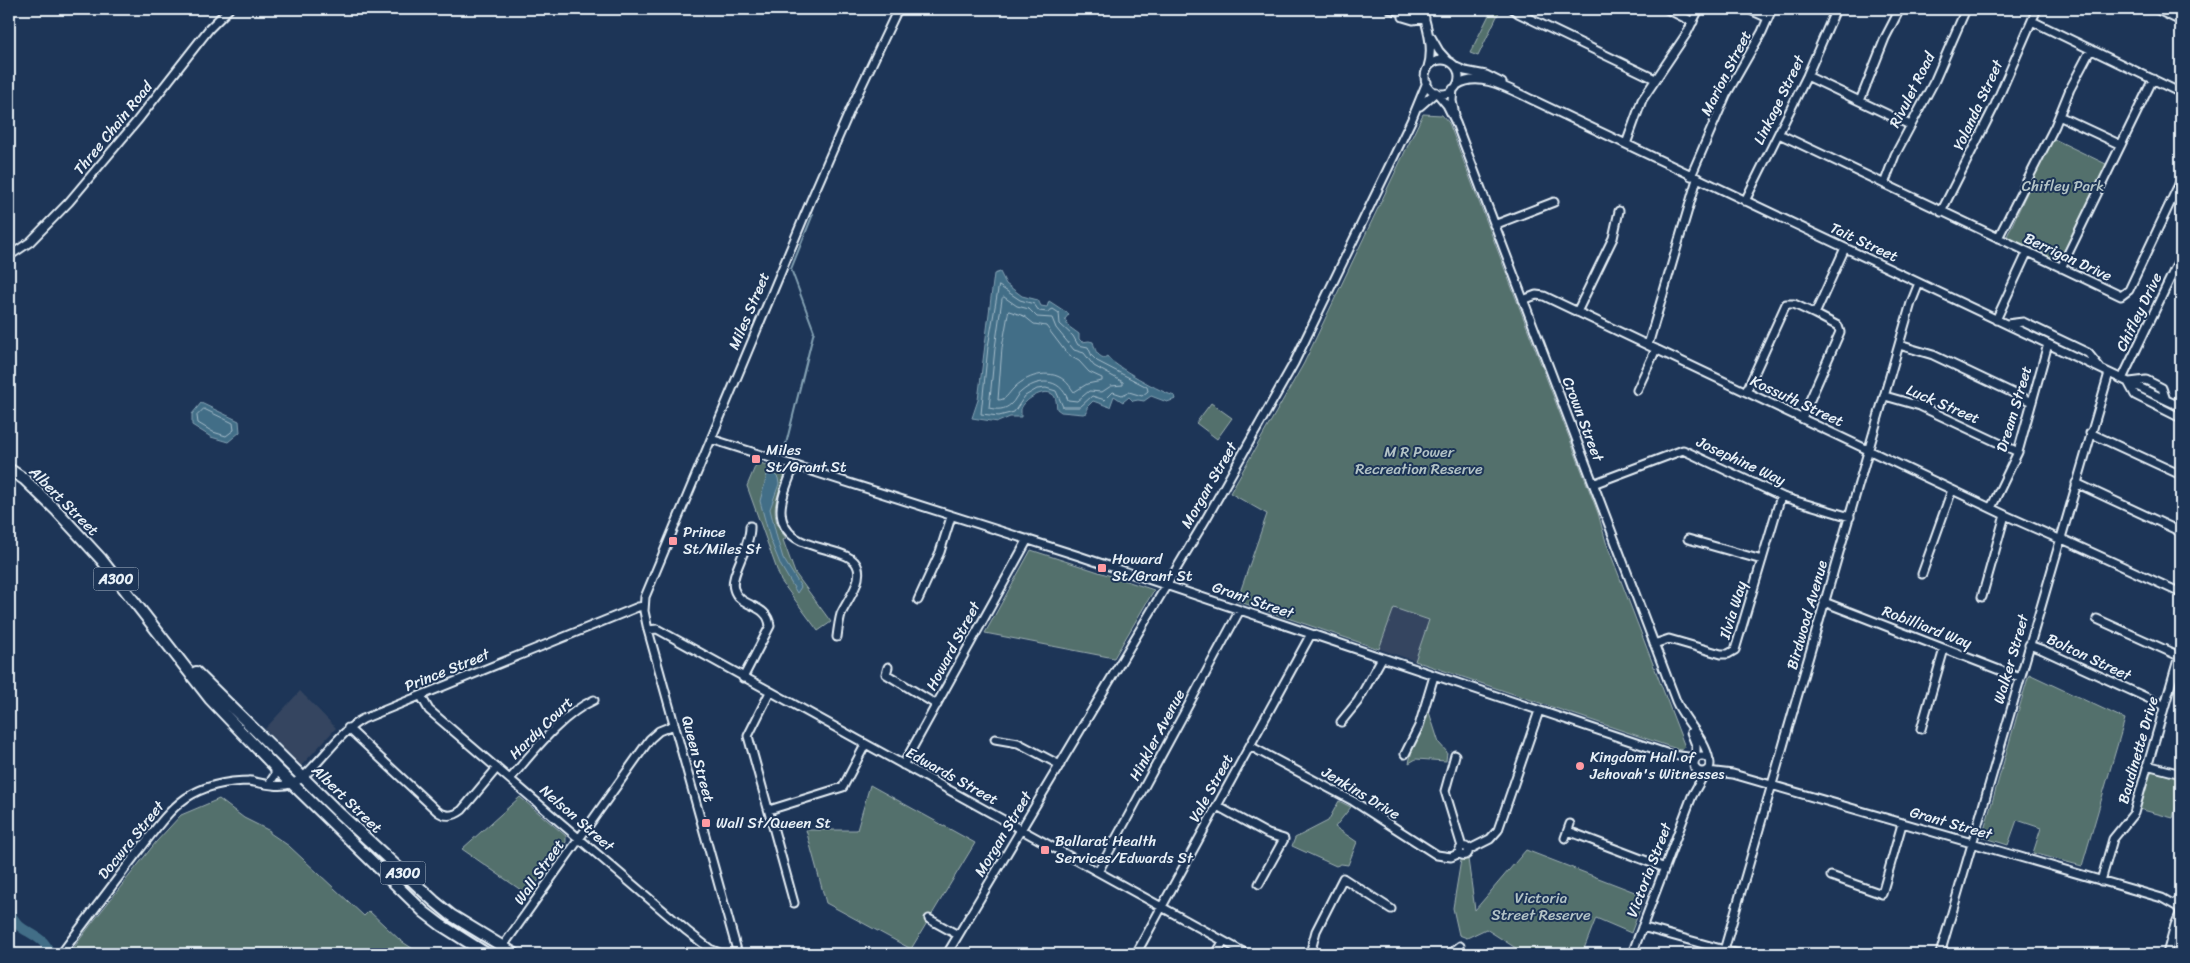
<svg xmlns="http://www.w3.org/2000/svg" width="2190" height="963" viewBox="0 0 2190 963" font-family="Sriracha,sans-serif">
<rect width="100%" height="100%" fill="#1d3557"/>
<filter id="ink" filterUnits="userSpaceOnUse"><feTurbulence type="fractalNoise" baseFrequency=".02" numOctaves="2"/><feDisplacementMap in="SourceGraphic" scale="10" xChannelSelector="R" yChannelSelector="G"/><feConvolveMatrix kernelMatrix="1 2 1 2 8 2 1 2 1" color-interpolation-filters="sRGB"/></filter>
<g filter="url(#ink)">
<!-- built -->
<path fill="#344560" d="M1393,608L1429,619L1415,661L1379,649Z
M300,691L336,728L301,766L265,729Z"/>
<!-- green -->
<path fill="#536f6c" stroke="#9eb0b2" d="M1492,9H1505L1499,12L1478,56L1470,53Z
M1423,114L1442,115L1449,123L1598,513L1606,542L1685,747L1680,750L1415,661L1429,620L1394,608L1379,649L1237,601L1267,514L1230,493L1304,363Z
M2052,138L2108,165L2061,257L2056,261L2008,239L2007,236Z
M1211,403L1232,418L1217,439L1196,423Z
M757,462L783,470L785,474C777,498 767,516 786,538L783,540L795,573L831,622L818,631L781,581L747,486Z
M1031,550L1154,590L1114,658L985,633Z
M2029,674L2125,719L2082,866L2033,853L2041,828L2017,820L2008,845L1982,837Z
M1426,710L1429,712L1439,743L1447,752L1446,761L1416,759L1409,763L1413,746Z
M2155,771L2181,777V790L2173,818L2139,809L2148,775L2151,772Z
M870,785L975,843L911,949L826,903L806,830H857Z
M520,797L566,836V842L528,895L462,849Z
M219,799L244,818L270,831V833L289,846L364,916L369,911L401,941L421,954H69L92,923L156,842L181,815Z
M1339,801L1351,807L1335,827L1357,842L1348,865L1341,864L1336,866L1292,846L1295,838L1328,821Z
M1526,850L1645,896L1631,933L1596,918L1582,954H1525L1486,929L1467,938L1459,935L1453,908L1461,860L1468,859L1475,910Z"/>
<!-- water -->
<path fill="#426e87" stroke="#84a2b4" d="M1000,272L1006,284L1022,296L1038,300L1041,306L1047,307L1049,301L1069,314L1065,319L1068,326L1079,334V339L1082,342L1089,341L1093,342C1095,349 1096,355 1104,358L1107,356C1112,365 1164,394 1175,396L1176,399L1167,402L1151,396L1144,401L1138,400L1133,401L1129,397L1123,402L1114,396L1110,407L1093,401L1087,407V413L1083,414L1061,412L1057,409C1056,404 1057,397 1052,394C1043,388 1024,400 1021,409C1021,412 1021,414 1021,417H1010L998,422L972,418L978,400L994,274Z
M201,403L239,421L240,432L228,442L211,437L192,425V414Z
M773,473L778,478L779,484L770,509L777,538L783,558L801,587L797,593L781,566L770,539L760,501L767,475Z"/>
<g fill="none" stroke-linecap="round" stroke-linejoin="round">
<!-- shore -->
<path stroke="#a6bdcb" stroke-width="1" d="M999,286L1020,300L1034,304L1039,311L1047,312L1053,309L1059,313L1060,324L1073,336L1078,345L1088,347L1092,356L1097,361L1147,387L1148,391L1142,396L1129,392L1122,395L1113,392L1105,400L1092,396L1080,407H1063L1056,391L1046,388L1037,389L1025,396L1014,412L999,416L981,414L988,347Z
M1004,297L1017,306L1029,309L1037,317L1052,318L1056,328L1074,350L1084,353L1094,366L1123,382V385L1111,386L1102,392L1089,391L1077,401L1068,400C1060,377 1037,378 1021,392C1016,395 1015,401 1011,404C1005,410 997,410 989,408L995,348L1002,299Z
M1009,311L1024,316L1034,324L1046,326L1068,355L1079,361L1089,372L1102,378V381L1087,384L1074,392C1071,388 1068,383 1064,380C1049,368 1025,376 1013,389C1008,394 1006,400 998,400L1002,348Z
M204,409L233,423L234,430L226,436L213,432L198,423L197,416Z"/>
<!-- stream -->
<path stroke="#84a2b4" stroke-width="2" d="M784,452L814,331L791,269L813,214"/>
<!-- river -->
<path stroke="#426e87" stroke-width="10" d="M9,911C20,933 27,928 42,941C46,944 48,950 51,954"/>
<!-- minor casing -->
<g stroke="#e8f1f8" stroke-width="11">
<path id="minor" d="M1390,9L1408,14L1423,12
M1422,9C1427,27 1434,48 1428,67
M1513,9L1518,13L1655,79
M1667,9L1693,22
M1748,9L1768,18
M2156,9L2181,21
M1403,17L1413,20L1425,18
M2032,21L2181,93
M1431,37L1439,51L1448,61
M1425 77a17 17 0 1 1 34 0a17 17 0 1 1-34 0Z
M1456,67L1465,71L1486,75L1502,83
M1807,76L1910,125
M1457,85C1481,70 1512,91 1535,101L2181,407
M1453,89L1452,101L1455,115
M1437,93L1447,105L1456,123L1676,701C1685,722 1705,738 1709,760
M1860,101L1885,38L1900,9
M1420,106L1436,92
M2059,116L2121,145
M1779,134L2121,296L2129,290L2181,180
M1626,144L1642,100L1687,33L1699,9
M1691,176L1726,95L1762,32L1772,9
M1884,184L1895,155L1935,80L1966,9
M1745,201L1807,76L1836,9
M1941,212L1995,105L2037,9
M1494,225L1554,202
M1998,238L2055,126L2070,89L2091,49
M9,256L30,242L69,202L137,121L209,29L229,9
M2061,268L2153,79
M1523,300L1536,295L1544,296L2005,515L2059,539
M1577,312L1613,238L1619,211
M1996,320L2027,253
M2007,324L2023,322L2088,353L2101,369
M1648,345L1697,179
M1899,345L1933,355L2032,402
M2122,379L2181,256
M2128,382L2135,395L2181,418
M2130,382L2146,380L2162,388L2166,400
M1637,390L1656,349
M1746,392L1786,304H1794L1815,314
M1885,396L1920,406L2018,452
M2177,405L2181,395
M1802,418L1840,332L1838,326L1815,314L1845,248
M2090,433L2181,475
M711,439L1079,556L1672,755L1696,758
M794,466C789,480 781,496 781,510C781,557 851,542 858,568C862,582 847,601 841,614C839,621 838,629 837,637
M2076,483L2181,532
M1593,484L1683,450L1783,497L1850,517
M1991,508L2018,452L2048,344
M2060,538L2181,593
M1688,539L1762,560
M1922,574L1952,490
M1982,597L2005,515
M918,600L940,552L951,517
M1824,602L2020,678
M2097,619L2179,656
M648,630L657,629L1247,954
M1654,644L1669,639L1721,654H1728L1735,650L1781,496
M2029,645L2043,650L2165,706
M888,667L886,674L937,705
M743,678L770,626C768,603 739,608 734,589C729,575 751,547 750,526
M770,692L748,736L794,903
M421,696L429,710L687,931L710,949L722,954
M1341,722L1358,701L1382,658
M348,728L436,810C444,817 453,817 462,810L497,768
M1921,729L1944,649
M1691,732L1696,745V758
M995,739L1018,743L1060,765
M1250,746L1353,801L1437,855L1451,857L1460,853
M1405,754L1419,726L1434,676
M1455,755L1445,791L1462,847
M1694 764a8 8 0 1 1 16 0a8 8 0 1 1-16 0Z
M903,765L1028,539
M2147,765L2181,774
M1707,771L1733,774L2162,898L2176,906
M510,779C533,752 562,714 594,700
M249,781C262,783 277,788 291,784C311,778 337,732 363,719L638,607L644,606
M271,781L275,775V767
M1217,806L1268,834L1284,839L1259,884
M769,810L843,787L865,745
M1568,831L1665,868
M1565,838L1570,824
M1459.5 851a4.5 4.5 0 1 1 9 0a4.5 4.5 0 1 1-9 0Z
M1468,850L1490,839L1498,830L1539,711
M1098,872L1240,610
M1831,876L1882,894L1902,824
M2101,881L2113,839L2134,813L2181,649
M2178,908L2176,902L2181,898
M929,919L958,935
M1642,927L1739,954
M503,946L650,739L659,731L674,725
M61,954C86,920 112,886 137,853C152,834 166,812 186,798C205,785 228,781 252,781
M738,954L648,630L644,611L645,597L811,200L851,108L898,9
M947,954L1206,519L1294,363L1411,121L1427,82
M1136,954L1311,634
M1216,954L1223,942
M1310,954L1316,931L1343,878L1391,909
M1450,954L1460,946
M1632,954L1692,796L1706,771
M1723,954L1911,303L1919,283
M1940,954L2109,373
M2167,954L2175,925L2181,912"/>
</g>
<!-- highway casing -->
<g stroke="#e8f1f8" stroke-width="14">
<path id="highway" d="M9,469L24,479L57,511L101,559L210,699L275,767L424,912L441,925L487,954
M196,672L340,814L434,901L451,915L515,954"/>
</g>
<!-- minor -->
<use href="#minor" stroke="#1d3557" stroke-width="7"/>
<!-- highway -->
<use href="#highway" stroke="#1d3557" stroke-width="10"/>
</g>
</g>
<!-- markers -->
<g fill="#ff9aa2" stroke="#1d3557" stroke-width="2">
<rect x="751" y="454" width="10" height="10" rx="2.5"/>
<rect x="668" y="536" width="10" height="10" rx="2.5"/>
<rect x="1097" y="563" width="10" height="10" rx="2.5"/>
<circle cx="1580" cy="766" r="5"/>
<rect x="701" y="818" width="10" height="10" rx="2.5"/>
<rect x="1040" y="845" width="10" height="10" rx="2.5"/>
</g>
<g text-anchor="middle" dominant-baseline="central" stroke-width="4" stroke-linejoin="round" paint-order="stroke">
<!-- shield labels -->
<g fill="#1d3557" stroke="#abb9c8" stroke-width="1">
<rect x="93.5" y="567.5" width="45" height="23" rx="4"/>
<rect x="380.5" y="861.5" width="45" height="23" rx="4"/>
</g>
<g font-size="14" font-weight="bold" fill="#e8f1f8">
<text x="116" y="579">A300</text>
<text x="403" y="873">A300</text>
</g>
<!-- street labels -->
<g font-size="15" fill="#e8f1f8" stroke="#1d3557">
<text transform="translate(1726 73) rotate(-63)">Marion Street</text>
<text transform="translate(1912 90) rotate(-63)">Rivulet Road</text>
<text transform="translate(1779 100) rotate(-64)">Linkage Street</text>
<text transform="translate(1978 105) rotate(-65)">Yolanda Street</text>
<text transform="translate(113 128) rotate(-51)">Three Chain Road</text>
<text transform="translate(1864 242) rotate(25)">Tait Street</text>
<text transform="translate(2068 257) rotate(25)">Berrigan Drive</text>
<text transform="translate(749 311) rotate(-67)">Miles Street</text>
<text transform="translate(2139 312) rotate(-64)">Chifley Drive</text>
<text transform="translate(1797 401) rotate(25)">Kossuth Street</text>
<text transform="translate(1943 404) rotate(23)">Luck Street</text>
<text transform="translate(2014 409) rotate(-73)">Dream Street</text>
<text transform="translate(1583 419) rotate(69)">Crown Street</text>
<text transform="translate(1741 461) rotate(25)">Josephine Way</text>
<text transform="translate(1209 485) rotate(-60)">Morgan Street</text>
<text transform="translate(64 501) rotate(45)">Albert Street</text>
<text transform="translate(1253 600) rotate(19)">Grant Street</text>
<text transform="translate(1733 610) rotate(-73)">Ilvia Way</text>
<text transform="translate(1807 615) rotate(-74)">Birdwood Avenue</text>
<text transform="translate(1927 627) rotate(21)">Robilliard Way</text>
<text transform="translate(953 646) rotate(-62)">Howard Street</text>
<text transform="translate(2089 657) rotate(25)">Bolton Street</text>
<text transform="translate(2011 659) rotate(-74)">Walker Street</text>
<text transform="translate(447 670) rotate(-22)">Prince Street</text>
<text transform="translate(541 728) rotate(-44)">Hardy Court</text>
<text transform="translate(1157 735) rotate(-62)">Hinkler Avenue</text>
<text transform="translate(2138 750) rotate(-74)">Baudinette Drive</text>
<text transform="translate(698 759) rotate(75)">Queen Street</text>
<text transform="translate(952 776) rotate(29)">Edwards Street</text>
<text transform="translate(1211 788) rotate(-61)">Vale Street</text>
<text transform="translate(1361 793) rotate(31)">Jenkins Drive</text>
<text transform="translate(347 799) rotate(44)">Albert Street</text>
<text transform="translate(577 818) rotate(41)">Nelson Street</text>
<text transform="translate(1951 823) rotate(16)">Grant Street</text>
<text transform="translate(1003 834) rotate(-59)">Morgan Street</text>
<text transform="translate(131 840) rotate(-51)">Docwra Street</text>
<text transform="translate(1649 870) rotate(-69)">Victoria Street</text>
<text transform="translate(539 872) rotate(-55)">Wall Street</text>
</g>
<!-- park labels -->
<g font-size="15" fill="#b4c4c7" stroke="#1d3557">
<text x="2063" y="186">Chifley Park</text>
<text x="1419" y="452">M R Power<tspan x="1419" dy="17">Recreation Reserve</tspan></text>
<text x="1541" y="898">Victoria<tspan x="1541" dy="17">Street Reserve</tspan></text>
</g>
<!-- poi labels -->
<g font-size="15" fill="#e8f1f8" stroke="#1d3557" text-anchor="start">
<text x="766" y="450">Miles<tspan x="766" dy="17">St/Grant St</tspan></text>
<text x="683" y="532">Prince<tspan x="683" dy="17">St/Miles St</tspan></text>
<text x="1112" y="559">Howard<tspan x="1112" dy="17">St/Grant St</tspan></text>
<text x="1590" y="757">Kingdom Hall of<tspan x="1590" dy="17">Jehovah's Witnesses</tspan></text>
<text x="716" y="823">Wall St/Queen St</text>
<text x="1055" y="841">Ballarat Health<tspan x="1055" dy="17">Services/Edwards St</tspan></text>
</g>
</g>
<!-- margin -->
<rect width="2190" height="963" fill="none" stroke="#1d3557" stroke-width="30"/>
<rect x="15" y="15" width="2160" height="933" fill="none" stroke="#e8f1f8" stroke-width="2" filter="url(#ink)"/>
</svg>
